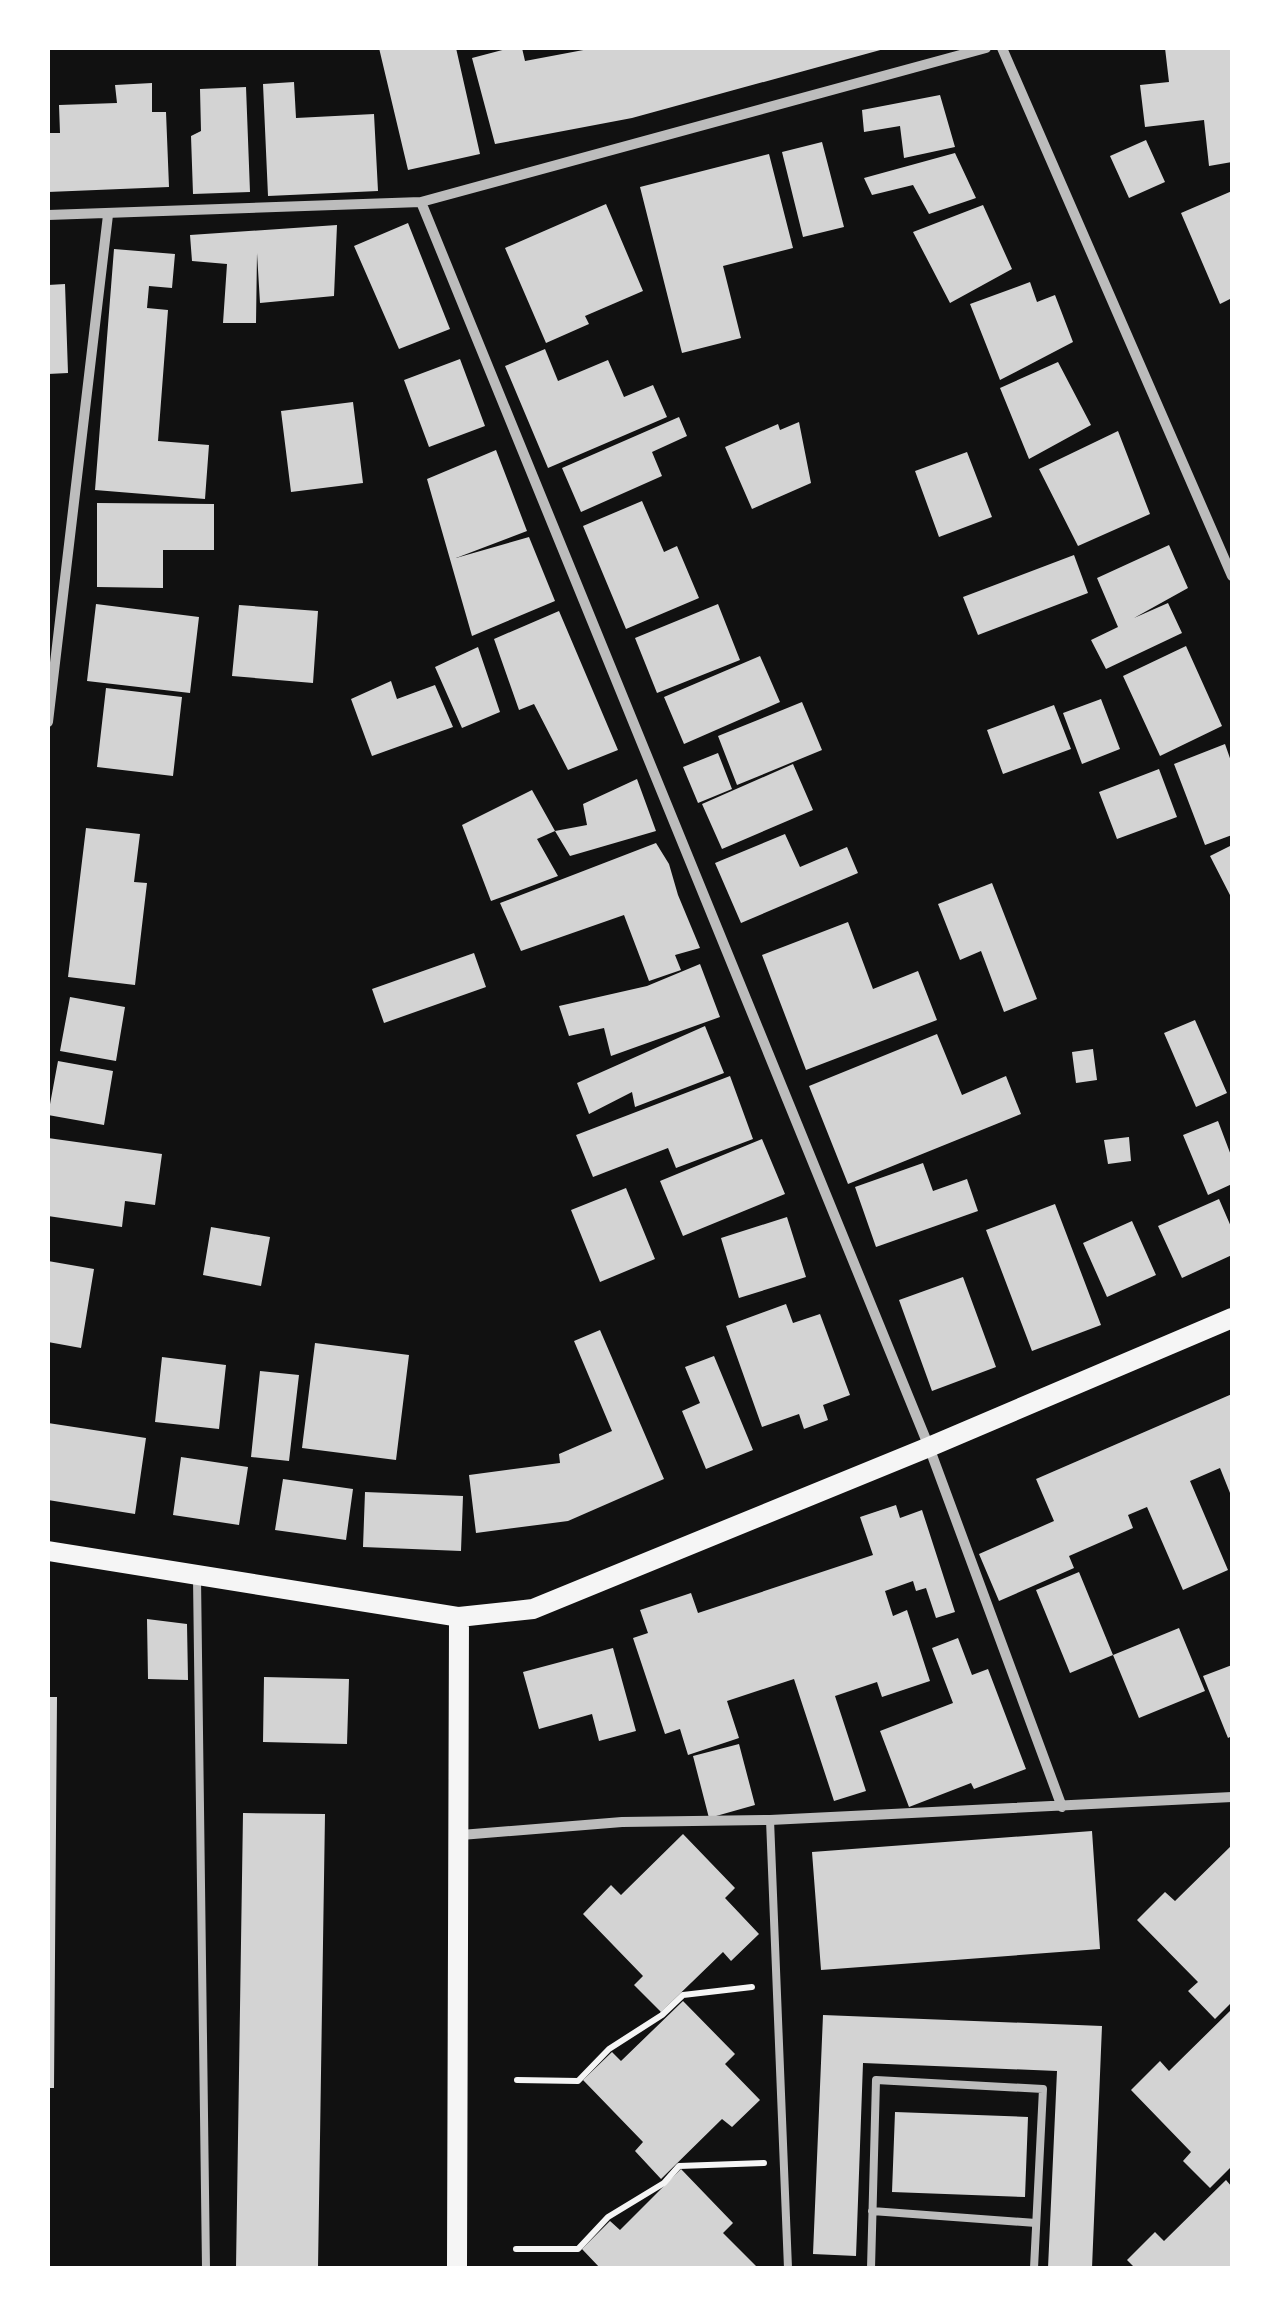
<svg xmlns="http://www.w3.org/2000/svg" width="1280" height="2316" viewBox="0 0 1280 2316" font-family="Lora,serif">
<rect width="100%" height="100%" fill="#111"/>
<!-- building -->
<path fill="#d3d3d3" d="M379,48H456L480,154L408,170Z
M510,48H522L525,61L594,48L884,49L632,118L495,144L472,58Z
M1165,48H1232V162L1209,166L1204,120L1145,127L1140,85L1169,82Z
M294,82L296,118L374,114L378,191L268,196L263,84Z
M152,83V112H166L169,187L48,192V133H60L59,105L117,103L115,85Z
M246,87L250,192L193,194L191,136L201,131L200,89Z
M940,95L955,147L904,158L900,126L864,132L862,110Z
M1146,140L1165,182L1129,198L1110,156Z
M822,142L844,227L803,237L782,152Z
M955,153L976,198L929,214L913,185L872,195L864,178Z
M769,154L793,248L723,266L741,338L682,353L640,187Z
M1232,191V298L1220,304L1181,213Z
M606,204L643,291L585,316L589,324L546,343L505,248Z
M983,205L1012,269L950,303L913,232Z
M408,223L450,329L399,349L354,246Z
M337,225L334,296L260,303L257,253L256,323H223L227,264L192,261L190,235Z
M114,249L175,254L172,288L149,286L147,308L168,310L158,441L209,445L205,499L95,490Z
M1030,282L1037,302L1055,295L1073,342L1000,380L970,304Z
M65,284L68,373L48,374V285Z
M545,349L558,381L608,360L624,397L653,385L667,417L548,468L505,366Z
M460,359L485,426L429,447L404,380Z
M1058,362L1091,425L1029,459L1000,388Z
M353,402L363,483L291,492L281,411Z
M679,417L687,436L652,452L662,476L581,512L562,468Z
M799,422L811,483L752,509L725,447L778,424L780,430Z
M1118,431L1150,514L1078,546L1039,469Z
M496,450L527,531L456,558L529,537L555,601L472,636L427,479Z
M967,452L992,517L939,537L915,471Z
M642,501L664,552L677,546L699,598L626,629L583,526Z
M97,503L214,504V550H163V588L97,587Z
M1169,545L1188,588L1134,618L1168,603L1182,633L1106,669L1091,640L1118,627L1097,578Z
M1074,555L1088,593L978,635L963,597Z
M96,604L199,617L190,693L87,681Z
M718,604L740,660L657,693L635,638Z
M239,605L318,611L313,683L232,676Z
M559,611L618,750L568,770L534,704L519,710L494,639Z
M1186,646L1222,726L1160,756L1123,676Z
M478,647L500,712L462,728L435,667Z
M760,656L780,702L684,744L664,697Z
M391,681L397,699L435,685L453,727L372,756L351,699Z
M106,688L182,697L173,776L97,767Z
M1101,699L1120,749L1082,764L1063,713Z
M802,702L822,750L737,785L718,736Z
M1054,705L1071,749L1003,774L987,730Z
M1225,744L1232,764V835L1205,845L1174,764Z
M718,753L732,789L698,803L683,767Z
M793,764L813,810L722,849L702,804Z
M1159,769L1177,817L1117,839L1099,792Z
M637,779L656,831L570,856L555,831L587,825L583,804Z
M532,790L555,831L537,839L558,876L491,901L462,825Z
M86,828L140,834L134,882L147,883L135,985L68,977Z
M785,834L800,867L847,847L858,873L741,923L715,863Z
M656,843L669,864L678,895L700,948L675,955L681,970L649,981L624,915L521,951L500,903Z
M1232,845V899L1210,856Z
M992,883L1037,999L1004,1012L981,951L960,960L938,904Z
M848,922L873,989L918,971L937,1020L806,1070L762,955Z
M474,953L486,987L384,1023L372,989Z
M700,964L720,1017L611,1056L604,1028L569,1036L559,1006L647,986Z
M70,997L125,1007L116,1061L60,1051Z
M1195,1020L1227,1093L1196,1107L1164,1033Z
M705,1026L724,1073L635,1107L632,1092L589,1114L577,1083Z
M937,1034L962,1095L1006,1076L1021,1114L848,1184L809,1086Z
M1093,1049L1097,1080L1076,1083L1072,1052Z
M58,1061L113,1071L104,1125L48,1115Z
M730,1076L753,1139L676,1168L668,1148L593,1177L576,1135Z
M1218,1121L1232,1158V1184L1208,1195L1183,1135Z
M1129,1137L1131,1161L1108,1164L1104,1140Z
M48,1138L162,1154L155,1205L125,1201L122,1227L48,1216Z
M762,1139L785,1194L683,1236L660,1181Z
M923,1163L933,1191L967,1179L978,1211L876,1247L855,1187Z
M626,1188L655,1259L600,1282L571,1210Z
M1219,1199L1232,1229V1255L1182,1278L1158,1226Z
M1055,1204L1101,1325L1032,1351L986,1230Z
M787,1217L806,1277L739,1298L721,1238Z
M1132,1221L1156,1275L1107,1297L1083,1243Z
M211,1227L270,1237L261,1286L203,1275Z
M48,1261L94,1269L81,1348L48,1342Z
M963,1277L996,1367L932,1391L899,1300Z
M786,1304L793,1323L820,1314L850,1395L823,1405L828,1420L804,1429L799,1414L762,1427L726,1326Z
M600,1330L664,1479L568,1521L476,1533L469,1475L560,1463L559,1454L612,1431L574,1341Z
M315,1343L409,1355L396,1460L302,1448Z
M714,1356L753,1450L706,1469L682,1411L700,1403L685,1367Z
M162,1357L226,1365L219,1429L155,1422Z
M260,1371L299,1375L289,1461L251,1457Z
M1232,1394V1498L1220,1468L1190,1481L1228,1570L1183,1590L1147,1507L1128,1515L1133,1528L1069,1556L1074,1568L999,1601L979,1554L1054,1521L1036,1479Z
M48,1423L146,1438L135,1514L48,1500Z
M181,1457L248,1467L239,1525L173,1515Z
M283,1479L353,1489L346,1540L275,1530Z
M365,1492L463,1496L461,1551L363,1547Z
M896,1505L900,1518L922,1510L955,1612L936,1618L926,1588L916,1591L913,1581L885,1591L893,1616L907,1610L930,1681L882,1697L877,1682L835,1696L866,1791L834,1801L794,1679L727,1701L739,1738L688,1755L680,1729L665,1734L633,1638L648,1633L640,1610L691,1593L698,1613L873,1555L860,1517Z
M1079,1572L1113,1655L1070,1673L1036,1590Z
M147,1619L187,1624L188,1680L148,1679Z
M1179,1628L1205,1691L1139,1718L1113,1655Z
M958,1638L972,1675L988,1669L1026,1769L974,1789L971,1783L909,1807L880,1731L953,1703L932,1648Z
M613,1648L636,1731L599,1741L592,1714L539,1729L523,1672Z
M1232,1665V1736L1228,1738L1203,1676Z
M264,1677L349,1679L347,1744L263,1742Z
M48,1697H57L54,2088H48Z
M739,1744L755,1805L709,1818L693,1756Z
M243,1813L325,1814L318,2268H236Z
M1092,1831L1100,1949L821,1970L812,1852Z
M683,1834L735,1888L725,1898L759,1934L731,1961L723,1952L661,2012L634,1985L643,1976L583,1914L611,1885L621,1895Z
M1232,1845V2002L1215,2019L1188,1991L1198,1982L1137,1920L1165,1892L1175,1901Z
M683,2001L735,2054L725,2064L760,2100L732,2127L722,2119L661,2179L635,2151L643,2142L583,2080L612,2052L621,2061Z
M1231,2010L1232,2166L1210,2188L1183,2161L1191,2152L1131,2090L1160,2061L1169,2071Z
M823,2015L1102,2026L1092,2268H1048L1057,2071L863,2063L856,2256L813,2254Z
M895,2112L1028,2117L1025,2197L892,2192Z
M681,2169L733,2223L723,2233L758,2268H600L582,2249L610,2221L620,2230Z
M1226,2180L1232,2187V2268H1135L1127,2260L1155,2232L1164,2241Z"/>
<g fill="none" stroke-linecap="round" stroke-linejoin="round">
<!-- path -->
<path stroke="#f5f5f5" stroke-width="6" d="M517,2080L578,2081L609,2049L662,2015L683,1995L752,1987
M516,2249H578L608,2217L664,2183L679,2166L764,2163"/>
<!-- service -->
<path stroke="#bcbcbc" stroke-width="8" d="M197,1578L206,2268
M770,1820L788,2268
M872,2211L1036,2223
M871,2268L876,2080L1043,2089L1034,2268"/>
<!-- minor -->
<path stroke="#bcbcbc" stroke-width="10" d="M1002,48L1232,576
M421,202L929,1447L1062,1807
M48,215L421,202L986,48
M48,722L108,215
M461,1835L622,1822L770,1820L1232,1797"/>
<!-- secondary -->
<path stroke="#f5f5f5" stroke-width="20" d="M48,1551L459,1617L533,1609L929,1447L1232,1318
M457,2268L459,1617"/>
</g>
<!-- border -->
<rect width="1280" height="2316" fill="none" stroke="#ffffff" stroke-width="100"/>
</svg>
